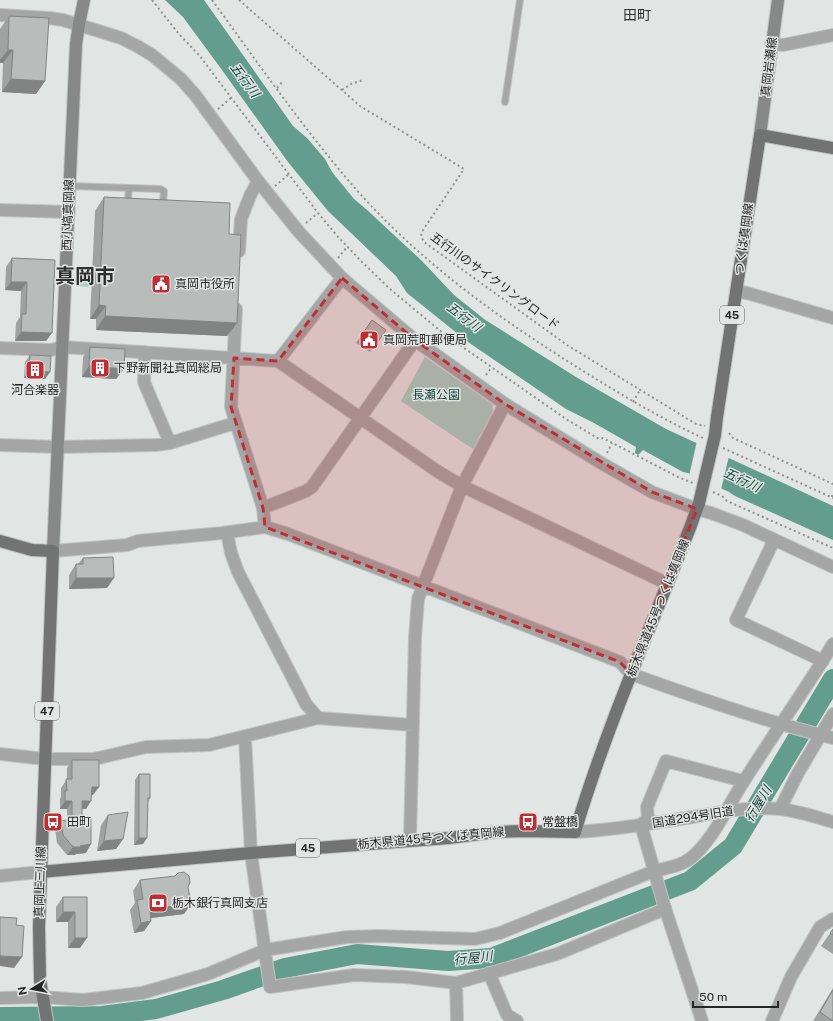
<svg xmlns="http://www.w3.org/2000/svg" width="833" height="1021" viewBox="0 0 833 1021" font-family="'Public Sans','Noto Sans JP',sans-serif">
<rect width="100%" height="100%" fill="#e1e5e3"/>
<!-- green -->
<path fill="#a4d1c3" d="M80,266L91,267L89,287L78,286Z
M425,357L492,404L493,411L473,449L401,401Z"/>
<!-- water -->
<path fill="#639d8d" d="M165,0H204L293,126L307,138L325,159L332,172L354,199L366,209L421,260L454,295L484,319L576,377L666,429L833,506V540L735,496L729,492L688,473L683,472L643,450L638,455L635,453L636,447L594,423L566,409L468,342L407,293L396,276L328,211L288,162L222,70L183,17Z"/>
<!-- pier -->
<path fill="#e1e5e3" d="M697,441L729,456L721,490L689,476Z"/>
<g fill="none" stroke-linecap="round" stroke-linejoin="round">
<!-- river -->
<path stroke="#639d8d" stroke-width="20" d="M0,1017L102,1016L156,1009L223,990L285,968L357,954L448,961L491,958L690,881L733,846L833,679"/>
<!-- service casing -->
<g stroke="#bfc3c1" stroke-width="8">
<path id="service" d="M505,102L520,0
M70,186L160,189L164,191L163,203L159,205
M129,188L128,199L132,203"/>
</g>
<!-- minor casing -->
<g stroke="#bfc3c1" stroke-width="14">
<path id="minor" d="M771,44L783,45L833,35
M0,210L69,212
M239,251L241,219L250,196L258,181
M736,291L747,293L833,318
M236,309L231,407L263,508L265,527
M0,348L51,350L62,347L278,361L437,471L462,486L668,584
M145,352L144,382L170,443
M278,361L342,278
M0,445L58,447L156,445L170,443L235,423
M263,508L306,491L312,487L415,340
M697,509L711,513L743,525L833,567
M227,533L231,553L238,572L306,704L318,718
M774,540L736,620L823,661
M127,545L138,541L222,533L265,527L288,534L620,662L631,674
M245,737L251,853L270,987L354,975L406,977L456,983L557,954L665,909
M0,754L45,759H94L146,747L209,745L318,718L413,725
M780,809L798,773L833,714
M641,825L648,818L647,807L666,761L743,781
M410,840L415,637L418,599L462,486L505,404
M489,973L507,1015L517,1021
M456,983L457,1021
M0,998L42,997L83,1000L142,993L208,974L265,950L347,937L379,936L475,939L500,933L654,871C667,868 681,866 691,858C714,839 728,805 744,781C773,735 805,690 833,644
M772,1021L791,977L820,927L833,919"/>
</g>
<!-- tertiary casing -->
<g stroke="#bfc3c1" stroke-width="14">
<path id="tertiary" d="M0,15L49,18L63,20L121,38L137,46L152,55L181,79L196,96L258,181L299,232L342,278L415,340L505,404L603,464L652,492L697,509
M53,551L127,545
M631,674C698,698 764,721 833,738
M641,825L664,905L702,1021
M575,832C615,830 654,823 693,817C721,812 751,806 780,809C798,811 816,817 833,822
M0,876L40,872"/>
</g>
<!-- secondary casing -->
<g stroke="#bfc3c1" stroke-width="14">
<path id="secondary" d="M760,135L778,0
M53,551L76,44L79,24L84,0"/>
</g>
<!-- primary casing -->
<g stroke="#bfc3c1" stroke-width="14">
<path id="primary" d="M715,435L717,417L760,135L833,148
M0,541L32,550L53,551L39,927L40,980L47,1021
M40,872L251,853L449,838L495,832L523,831L575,832C606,728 650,629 690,528L699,503"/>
</g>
<!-- path -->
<path stroke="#8f9291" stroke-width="2" stroke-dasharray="2 3" stroke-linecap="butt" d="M152,0L178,33L199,55L318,213L339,238L362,262L390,289L444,334L566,419L599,439L603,438L678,477L693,483
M212,0C258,63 303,128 354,187C418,260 498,318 580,369C620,394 660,418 703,438
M239,0L360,106L464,169L423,230L421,236L424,242L567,345L696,424L705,426
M277,88L283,81
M342,90L351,84L363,80
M218,109L231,98
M275,186L288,175
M306,223L318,213
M338,258L347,247
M486,375L492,367
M633,402L640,390
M729,433L733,438L833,484
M723,448L833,498
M607,453L612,443
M713,492L722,496L727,501L833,548
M832,497L833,493"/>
<!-- service -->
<use href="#service" stroke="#a5a7a6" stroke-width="6"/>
<!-- minor -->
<use href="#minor" stroke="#a5a7a6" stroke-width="12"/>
<!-- tertiary -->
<use href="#tertiary" stroke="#a5a7a6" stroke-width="12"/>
<!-- secondary -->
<use href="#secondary" stroke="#878988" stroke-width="12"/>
<!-- primary -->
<use href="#primary" stroke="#717473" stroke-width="12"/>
<!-- primary-bridge casing -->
<g stroke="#bfc3c1" stroke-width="14" stroke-linecap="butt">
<path id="primary-bridge" d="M699,503L715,435"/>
</g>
<!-- primary-bridge -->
<use href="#primary-bridge" stroke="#717473" stroke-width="12"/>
</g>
<!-- wall -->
<path fill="#9ea2a0" d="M9,16L45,81L36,94L2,92L3,63H0V29Z
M104,197L229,234L237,323L227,336L96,330V319H90L95,211Z
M12,258L55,260L46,341H15L16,323L20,317L21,291L5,290L6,267Z
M372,320L386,330L370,352L356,343Z
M90,347L124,369L116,379L82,377L83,357Z
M30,355L50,372L45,379L24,378L25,362Z
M83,558L107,588L69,589V575L76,564H78Z
M72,760L93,795H91L86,809H82V821L86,853L76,854L75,855H67L57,843L55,829L61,821L67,820V809H60V799L61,797V788L67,779V768Z
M139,774L150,798L148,802L143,844L134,845L135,780Z
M108,815L123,839L116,849L97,851L101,825Z
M140,880L188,887L184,914L151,918V921L144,931L134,933L130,910L135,903L133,891Z
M63,897H87L80,948H68V922H56V907Z
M833,929V954L821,946Z
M833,988V1021H813Z"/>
<!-- shaded-wall -->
<path fill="#818482" d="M8,50H13L3,63H0V60Z
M11,79L45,81L36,94L2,92Z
M11,282H27L21,291L5,290Z
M99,305L106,306L96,319H90Z
M105,316L237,323L227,336L96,330Z
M21,332L52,333L46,341H15Z
M89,366L124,369L116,379L82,377Z
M29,371L50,372L45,379L24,378Z
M76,578H114L107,588L69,589Z
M92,787H99L93,795H86Z
M65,801H72L67,809H60Z
M82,801H91L86,809H76Z
M139,838H147L143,844L134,845Z
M123,839L116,849L97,851L104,841Z
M91,844L86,853L76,854L75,855H67L73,847Z
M191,904L184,914L143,919L150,909Z
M63,912H75L68,922H56Z
M151,921L144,931L134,933L141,923Z
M75,938H87L80,948H68Z
M0,956L22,957L14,968L0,966Z"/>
<!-- building -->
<path fill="#b8bcba" stroke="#818482" d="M9,16L49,18L45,81L11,79L13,50H8Z
M104,197L230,203L229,234L241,235L237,323L105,316L106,306L99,305Z
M12,258L55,260L52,333L21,332L22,314H26L27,282H11Z
M372,320L386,330L375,346L361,336Z
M90,347L125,349L124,369L89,366Z
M30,355L51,356L50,372L29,371Z
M113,557L114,578H76V564H83V558Z
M72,760H99V787H92L91,801H82V821L91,819V844L80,846L81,847H73L63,835L61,821L72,819V801H65V791H67L66,779H72Z
M139,774H150V798H148L147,838H139Z
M128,812L123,839L104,841L108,815Z
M184,872L189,876L190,882L188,887L191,904L150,909L151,921L141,923L137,900L143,899L140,880L175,876L178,873Z
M63,897H87V938H75V912H63Z
M0,917L17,918L16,925L24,926L22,957L0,956Z
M833,929V935L830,933Z
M833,990V1021L820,1012Z"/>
<!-- marked area -->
<path fill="#be2e32" fill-opacity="0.2" stroke="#be2e32" stroke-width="3" stroke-dasharray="8 5" stroke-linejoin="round" d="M342,278L415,340L505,404L652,492L697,509L631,674L620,662L265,527L263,508L231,407L234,358L278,361Z"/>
<!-- icons -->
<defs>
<g id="civic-square" transform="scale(1)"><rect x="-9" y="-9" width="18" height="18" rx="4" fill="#be2e32" stroke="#e1e5e3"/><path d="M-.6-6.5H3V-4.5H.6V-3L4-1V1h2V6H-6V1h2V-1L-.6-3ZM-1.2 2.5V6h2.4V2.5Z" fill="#fff"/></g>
<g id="building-square" transform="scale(1)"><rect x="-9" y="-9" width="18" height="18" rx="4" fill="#be2e32" stroke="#e1e5e3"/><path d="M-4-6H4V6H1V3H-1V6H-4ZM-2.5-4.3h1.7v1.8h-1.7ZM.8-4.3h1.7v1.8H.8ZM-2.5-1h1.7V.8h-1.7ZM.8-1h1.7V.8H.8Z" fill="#fff"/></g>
<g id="bus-square" transform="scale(1)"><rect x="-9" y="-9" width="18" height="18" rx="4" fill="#be2e32" stroke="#e1e5e3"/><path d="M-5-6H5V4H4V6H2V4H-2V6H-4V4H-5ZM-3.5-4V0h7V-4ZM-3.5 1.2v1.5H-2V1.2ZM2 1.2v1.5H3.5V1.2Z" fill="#fff"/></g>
<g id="bank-square" transform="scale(1)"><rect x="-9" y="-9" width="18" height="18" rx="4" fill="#be2e32" stroke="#e1e5e3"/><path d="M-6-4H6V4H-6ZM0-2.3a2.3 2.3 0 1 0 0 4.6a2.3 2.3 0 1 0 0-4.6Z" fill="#fff"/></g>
</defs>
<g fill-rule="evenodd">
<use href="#civic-square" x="161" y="284"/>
<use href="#civic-square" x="369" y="340"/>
<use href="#building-square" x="100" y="368"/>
<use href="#building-square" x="35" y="370"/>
<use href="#bus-square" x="53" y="822"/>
<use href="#bus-square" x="528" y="822"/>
<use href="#bank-square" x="158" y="903"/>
</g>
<g text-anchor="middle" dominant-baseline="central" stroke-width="3" stroke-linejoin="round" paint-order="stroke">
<!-- shield labels -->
<g fill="#e1e5e3" stroke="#5d5f5f" stroke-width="1">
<rect x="720" y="306" width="24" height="18" rx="3"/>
<rect x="35" y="702" width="24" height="18" rx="3"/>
<rect x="296" y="839" width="24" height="18" rx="3"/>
</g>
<g font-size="11" font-weight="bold" fill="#252626">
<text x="732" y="315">45</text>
<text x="47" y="711">47</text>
<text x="308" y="848">45</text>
</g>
<!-- street labels -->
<g font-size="12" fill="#252626" stroke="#e1e5e3">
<text transform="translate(769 67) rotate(-83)">真岡岩瀬線</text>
<text transform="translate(68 215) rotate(-88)">西小塙真岡線</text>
<text transform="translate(744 239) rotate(-82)">つくば真岡線</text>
<text transform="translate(495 281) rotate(36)">五行川のサイクリングロード</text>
<text transform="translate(658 608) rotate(-68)">栃木県道45号つくば真岡線</text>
<text transform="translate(693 817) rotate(-9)">国道294号旧道</text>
<text transform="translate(431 838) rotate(-5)">栃木県道45号つくば真岡線</text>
<text transform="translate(40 882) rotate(-88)">真岡上三川線</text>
</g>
<!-- poi labels -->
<g font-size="12" fill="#252626" stroke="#e1e5e3" text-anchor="start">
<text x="175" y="284">真岡市役所</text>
<text x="383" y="340">真岡荒町郵便局</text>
<text x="114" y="368">下野新聞社真岡総局</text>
<text x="35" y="390" text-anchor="middle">河合楽器</text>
<text x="67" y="822">田町</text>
<text x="542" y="822">常盤橋</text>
<text x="172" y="903">栃木銀行真岡支店</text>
</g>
<!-- park labels -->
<g font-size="12" fill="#114439" stroke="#e1e5e3">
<text x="436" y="395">長瀬公園</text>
</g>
<!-- water labels -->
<g font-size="13" font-style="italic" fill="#12453a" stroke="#e1e5e3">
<text transform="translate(245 80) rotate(53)">五行川</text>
<text transform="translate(464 317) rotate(37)">五行川</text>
<text transform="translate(742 480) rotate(25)">五行川</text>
<text transform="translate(758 804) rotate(-59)">行屋川</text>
<text transform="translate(473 958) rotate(-6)">行屋川</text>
</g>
<!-- quarter labels -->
<g font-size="14" fill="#2d302f" stroke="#e1e5e3">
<text x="637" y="15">田町</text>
</g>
<!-- town labels -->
<g font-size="20" font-weight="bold" fill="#2d302f" stroke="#e1e5e3">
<text x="85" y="276">真岡市</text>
</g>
</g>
<!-- north arrow -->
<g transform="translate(32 989) rotate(259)" stroke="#e1e5e3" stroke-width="3" paint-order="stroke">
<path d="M0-3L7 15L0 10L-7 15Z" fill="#252626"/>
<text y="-6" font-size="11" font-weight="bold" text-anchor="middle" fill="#252626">N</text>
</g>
<!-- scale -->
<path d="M693 1001v6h85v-6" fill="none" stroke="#252626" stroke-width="2"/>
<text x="699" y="1001" font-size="12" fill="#252626" stroke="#e1e5e3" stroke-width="3" paint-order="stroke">50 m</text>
</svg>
